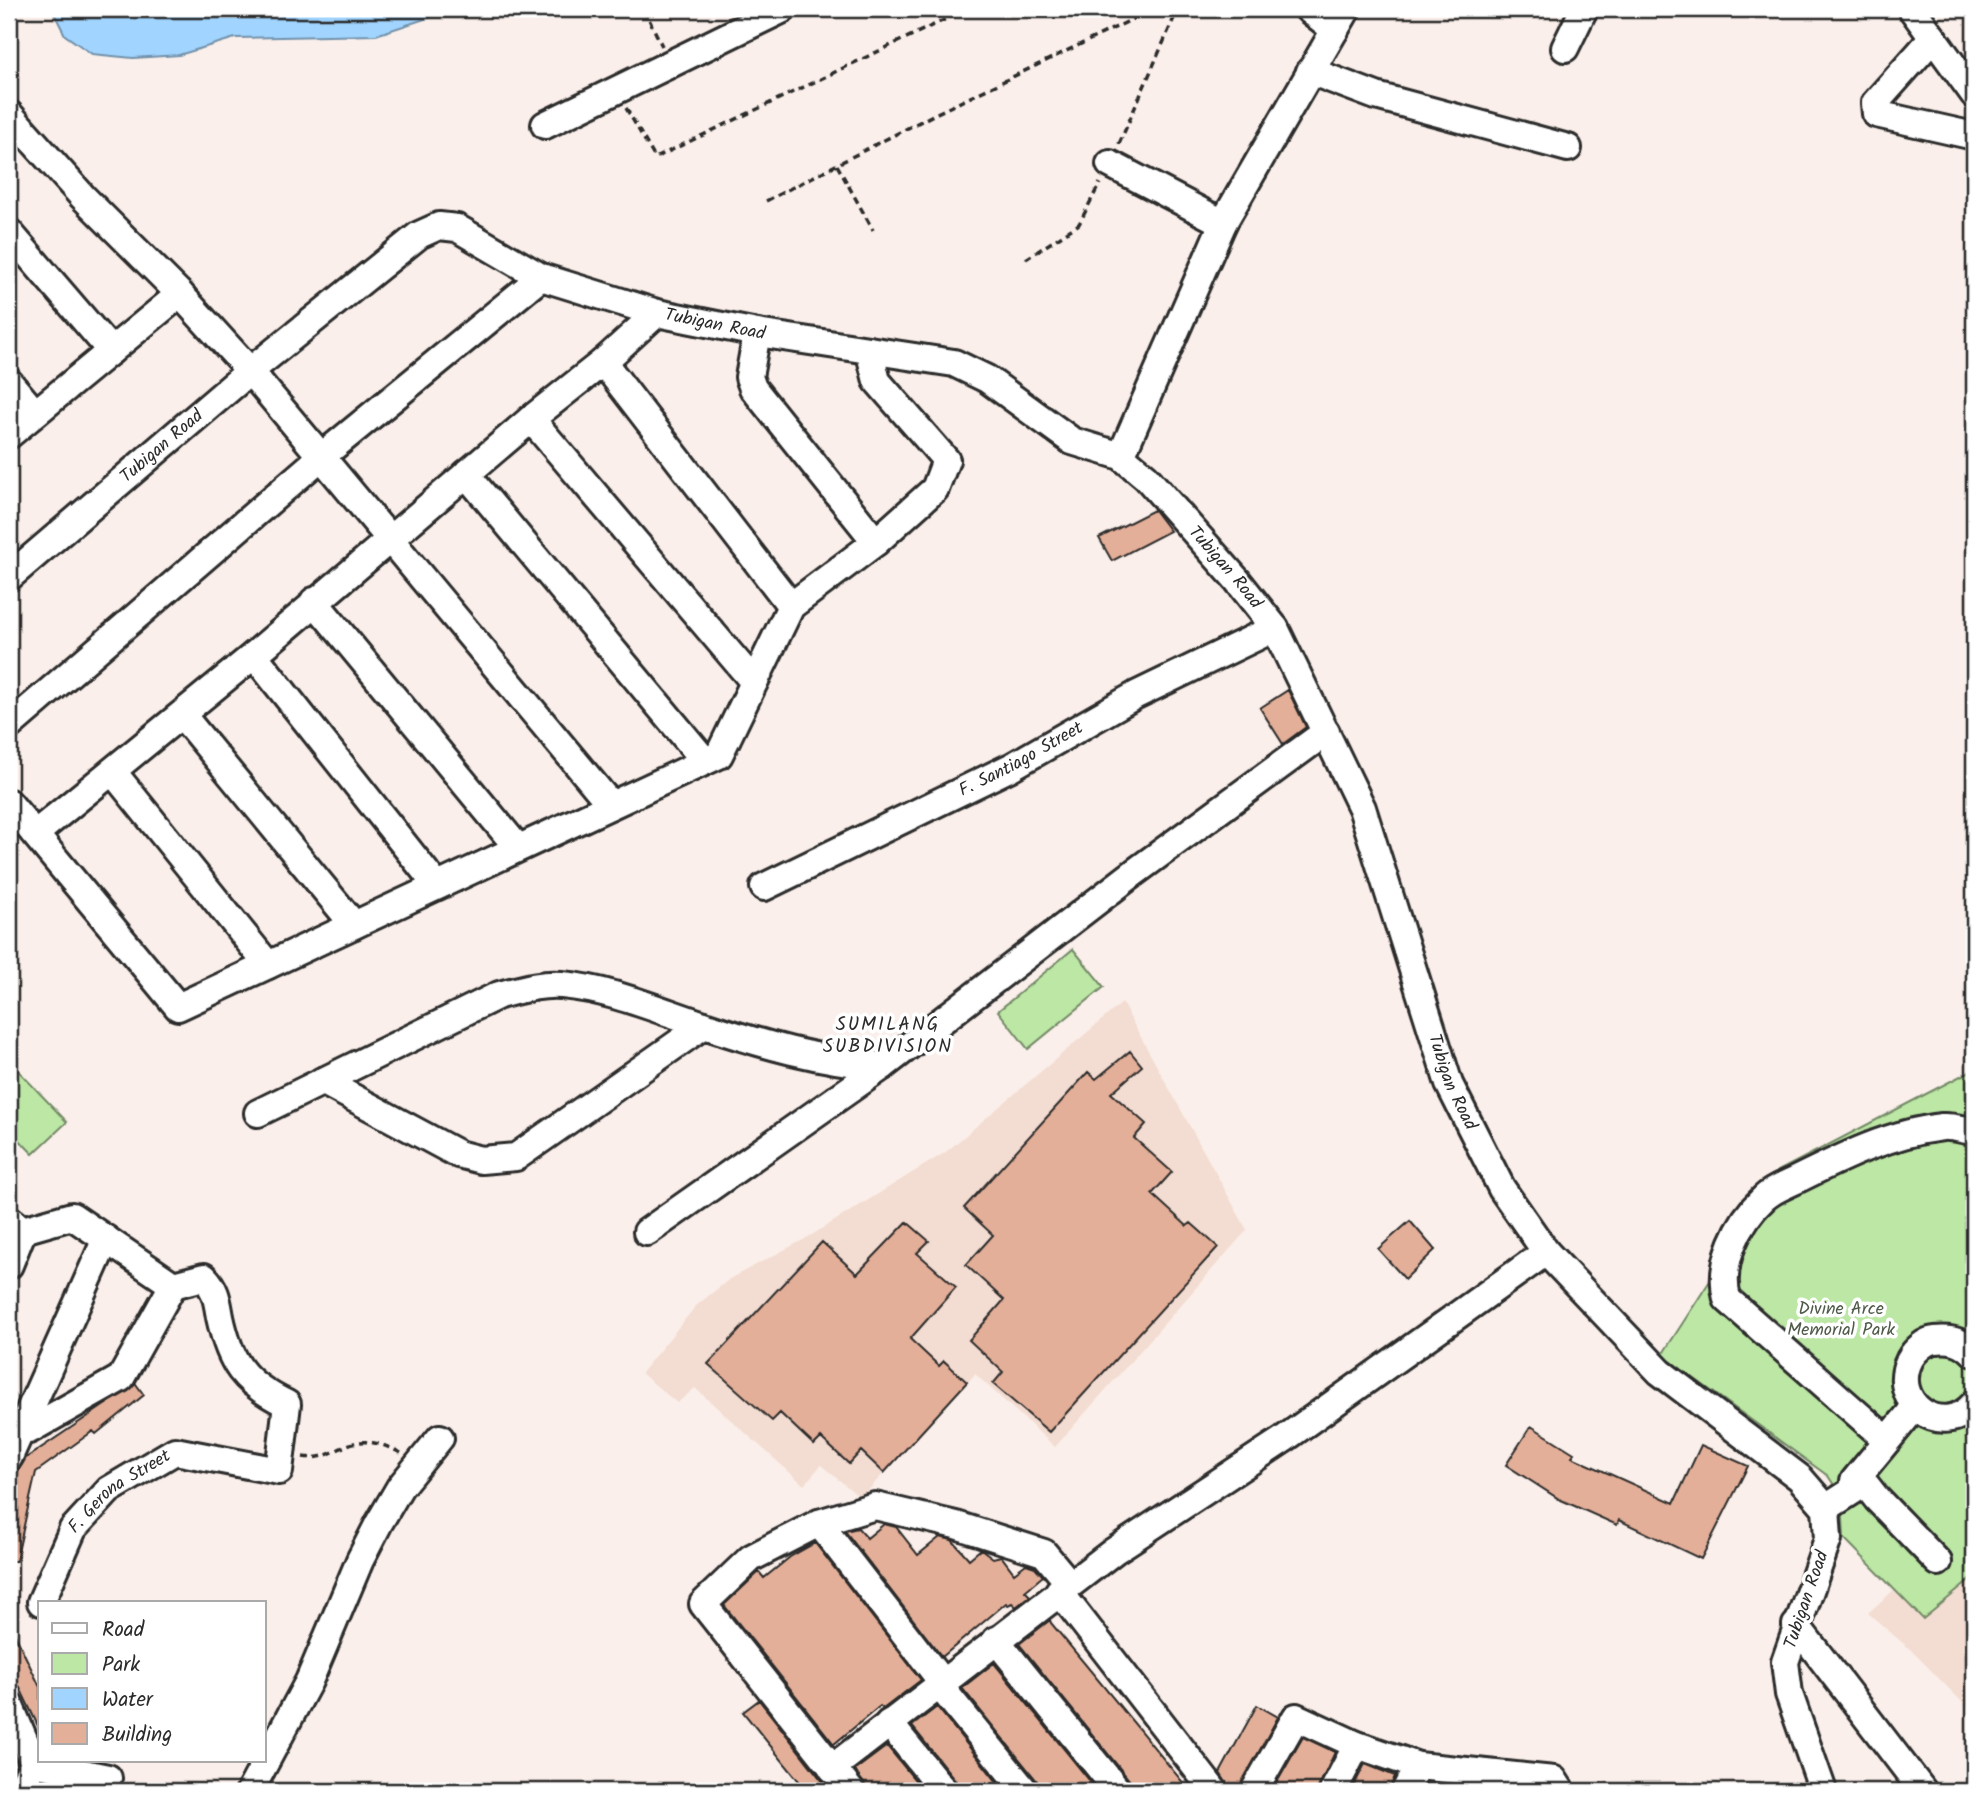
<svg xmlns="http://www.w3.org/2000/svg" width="1983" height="1800" viewBox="0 0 1983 1800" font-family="Kalam,sans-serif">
<rect width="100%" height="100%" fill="#faefea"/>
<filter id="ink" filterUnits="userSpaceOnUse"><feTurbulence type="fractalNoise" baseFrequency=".0143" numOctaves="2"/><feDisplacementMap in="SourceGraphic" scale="14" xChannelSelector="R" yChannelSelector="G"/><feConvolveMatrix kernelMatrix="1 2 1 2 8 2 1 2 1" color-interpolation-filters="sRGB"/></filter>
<g filter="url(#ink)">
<!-- built -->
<path fill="#f3dcd1" d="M1122,1003L1247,1230L1055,1447L975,1374L861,1498L821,1465L804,1485L695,1388L677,1403L641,1373L696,1306L731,1278L807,1238L946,1152Z
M1974,1577V1714L1911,1650L1868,1613L1894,1590L1923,1619Z"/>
<!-- green -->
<path fill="#bce7a4" stroke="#748968" stroke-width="2" d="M1073,949L1104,987L1028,1049L998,1011Z
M9,1061L67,1122L33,1154L9,1129Z
M1974,1069V1577L1923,1619L1844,1538L1842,1497L1828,1476L1662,1355L1715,1273L1730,1228L1778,1171Z"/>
<!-- water -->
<path fill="#a1d5ff" stroke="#7291aa" stroke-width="2" d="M52,9H113L121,14L136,9H434L431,17L376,35L235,38L179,55L133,58L92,54L65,35Z"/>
<!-- building -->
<path fill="#e4af98" stroke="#2b2b2b" stroke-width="2" d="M1154,510L1170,531L1112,561L1099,538Z
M1288,690L1306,727L1283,744L1260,708Z
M1130,1051L1142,1066L1111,1093L1146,1124L1134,1138L1172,1172L1152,1194L1187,1226L1191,1223L1218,1247L1049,1432L993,1384L1003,1372L969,1340L1004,1300L966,1265L993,1235L964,1208L1088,1072L1096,1079Z
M1410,1221L1435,1250L1405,1279L1378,1249Z
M907,1222L929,1241L917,1253L956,1287L910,1339L939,1366L944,1361L967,1382L884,1473L861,1451L849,1464L821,1438L814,1445L780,1413L772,1421L708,1364L822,1242L857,1274Z
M136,1384L144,1395L96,1434L93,1431L36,1472L16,1561H9V1504L15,1476L26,1458Z
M1531,1426L1574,1453L1572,1457L1674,1503L1701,1445L1748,1466L1701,1559L1619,1520L1617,1525L1559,1499L1506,1465Z
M884,1524L896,1527L918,1555L940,1537L952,1540L969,1559L981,1549L993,1558L1001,1556L1014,1573L1026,1564L1035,1567L1043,1576L1025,1591L1030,1596L1016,1607L1012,1603L1008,1605L1006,1603L942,1657L845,1531L858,1528L867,1538Z
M815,1543L921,1680L883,1709L880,1706L834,1744L724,1605L759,1572L764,1578L790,1557Z
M1050,1620L1051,1623L1190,1791H1133L1130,1781L1019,1644Z
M9,1622L40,1687V1730L9,1665Z
M994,1663L1098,1791L1040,1790L1037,1781L962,1688Z
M759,1700L820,1778L831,1791H807L743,1712Z
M1257,1705L1278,1717L1239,1790L1227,1784L1220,1773Z
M937,1707L997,1782L986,1791H959L956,1781L912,1726Z
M1303,1737L1335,1752L1317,1791H1272Z
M887,1746L924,1791H866L855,1770Z
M9,1752L17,1763L9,1777Z
M1365,1764L1395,1776L1389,1791H1351Z
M43,1781L94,1791H37Z"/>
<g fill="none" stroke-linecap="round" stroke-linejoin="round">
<!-- minor casing -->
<g stroke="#2b2b2b" stroke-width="32">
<g id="minor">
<path d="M1308,9L1335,30"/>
<path d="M1912,9L1974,94"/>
<path d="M1933,38L1875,103L1876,114L1974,136"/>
<path d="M1565,48L1584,9"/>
<path d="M1310,71L1376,96L1568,148"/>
<path d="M9,114L83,197L180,294L250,371L611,805"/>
<path d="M545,125L783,9"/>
<path d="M1110,164L1223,223"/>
<path d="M9,232L111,351"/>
<path d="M757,333L749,377L753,388L876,542"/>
<path d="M603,362L791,606"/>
<path d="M9,382L35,413"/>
<path d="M531,419L754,682"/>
<path d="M9,435L180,294"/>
<path d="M1121,456L1223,223L1347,9"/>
<path d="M466,474L705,761"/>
<path id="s1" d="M9,577L250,371L419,235L439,226L457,228L541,277L657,313L757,333L954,363L987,379L1072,441L1121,456L1146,477L1237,580L1275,628L1362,808L1449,1084L1502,1189L1546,1252L1660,1372L1800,1478L1826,1508L1828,1539L1785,1662L1789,1694L1823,1791"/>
<path d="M314,601L518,848"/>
<path d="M254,655L437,886"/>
<path d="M182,715L354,925"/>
<path d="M9,726L321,457L541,277"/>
<path d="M113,772L268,965"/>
<path d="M9,803L178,1007L719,755L791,606L876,542L935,489L946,460L877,381L869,350"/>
<path d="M35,834L254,655L531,419L603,362L657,313"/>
<path id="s2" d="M764,887L1011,767L1136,695L1275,628"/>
<path d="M322,1081L458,1154L481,1160L516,1157L704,1025"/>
<path d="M258,1113L499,995C519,990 540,983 562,985C609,989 656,1009 701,1024C760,1044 820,1061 883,1066"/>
<path d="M9,1219L23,1230L72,1216L173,1285L121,1378L29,1430L9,1423"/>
<path d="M647,1232L883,1066L1135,872L1326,732"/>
<path d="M9,1265L23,1230"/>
<path d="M1974,1353C1963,1341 1951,1338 1935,1340C1925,1341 1915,1350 1910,1359C1888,1402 1942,1441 1974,1404"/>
<path d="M1887,1440L1727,1299C1718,1263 1738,1222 1764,1198C1772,1190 1786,1185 1796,1180C1842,1157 1891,1133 1942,1127C1952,1126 1964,1130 1974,1131"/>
<path d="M9,1457L106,1239"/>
<path d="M1859,1476L1877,1499L1938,1562"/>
<path d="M1826,1508L1854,1490V1481L1915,1407"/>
<path d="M819,1523L942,1682"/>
<path d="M1059,1591L1214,1791"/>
<path id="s3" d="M41,1602L73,1529L109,1490L175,1451L279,1471L287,1404C243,1383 230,1363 220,1317C217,1300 216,1289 204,1277L173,1285"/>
<path d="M1796,1625L1923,1791"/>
<path d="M996,1640L1118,1791"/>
<path d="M939,1685L1025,1791"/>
<path d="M9,1704L34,1763"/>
<path d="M889,1723L944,1791"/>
<path d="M34,1763L108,1778"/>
<path d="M832,1768L1114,1551L1284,1439L1546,1252"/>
<path d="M19,1791L40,1753"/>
<path d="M250,1791L309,1681L360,1560L379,1523L400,1487L440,1438"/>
<path d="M851,1791L703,1604L751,1558L819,1523L875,1506L956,1525L1044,1553L1069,1583"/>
<path d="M1254,1791L1296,1717L1357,1745L1418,1766L1554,1780L1561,1791"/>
<path d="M1333,1791L1357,1745"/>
<path d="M1405,1791L1418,1766"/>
</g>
</g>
<!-- path -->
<path stroke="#2b2b2b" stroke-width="3.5" stroke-dasharray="7 5" stroke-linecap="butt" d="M644,9L662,46
M626,108L655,158L967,9
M1119,144L1178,9
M837,165L873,230
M766,201L933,115L1154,9
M1026,259L1079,224L1100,183
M303,1457C343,1463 343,1423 401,1453"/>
<!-- minor -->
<use href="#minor" stroke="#fff" stroke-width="26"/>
</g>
</g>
<g text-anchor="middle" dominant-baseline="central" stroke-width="7" stroke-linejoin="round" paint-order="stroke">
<!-- street labels -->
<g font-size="18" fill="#2b2b2b" stroke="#fff">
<text stroke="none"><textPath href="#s1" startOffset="852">Tubigan Road</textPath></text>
<text stroke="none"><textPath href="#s1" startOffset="201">Tubigan Road</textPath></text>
<text stroke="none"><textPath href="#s1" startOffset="1440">Tubigan Road</textPath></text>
<text stroke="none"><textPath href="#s2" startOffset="287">F. Santiago Street</textPath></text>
<text stroke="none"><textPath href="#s1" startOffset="2007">Tubigan Road</textPath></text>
<text stroke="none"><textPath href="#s3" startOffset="140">F. Gerona Street</textPath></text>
<text transform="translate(1807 1600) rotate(-71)">Tubigan Road</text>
</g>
<!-- park labels -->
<g font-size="18" fill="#4f5a49" stroke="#fff">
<text x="1841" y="1309">Divine Arce<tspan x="1841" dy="21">Memorial Park</tspan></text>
</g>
<!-- neighbourhood labels -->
<g font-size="19" letter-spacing="2" fill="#2b2b2b" stroke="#fff">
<text x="888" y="1025">SUMILANG<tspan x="888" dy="22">SUBDIVISION</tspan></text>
</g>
</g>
<!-- margin -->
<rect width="1983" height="1800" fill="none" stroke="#fff" stroke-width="35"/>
<rect x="18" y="18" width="1948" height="1765" fill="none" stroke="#2b2b2b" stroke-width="2.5" filter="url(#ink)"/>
<!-- legend -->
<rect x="38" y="1601" width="228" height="161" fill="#ffffff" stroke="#aaaaaa" stroke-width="2"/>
<rect x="52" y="1623" width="35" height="10" fill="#ffffff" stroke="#aaaaaa" stroke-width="2"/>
<text x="102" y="1636" font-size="21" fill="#2b2b2b">Road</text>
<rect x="52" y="1653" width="35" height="21" fill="#bce7a4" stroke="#aaaaaa" stroke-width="2"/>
<text x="102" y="1671" font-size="21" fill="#2b2b2b">Park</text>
<rect x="52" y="1688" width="35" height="21" fill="#a1d5ff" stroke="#aaaaaa" stroke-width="2"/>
<text x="102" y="1706" font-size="21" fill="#2b2b2b">Water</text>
<rect x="52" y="1723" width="35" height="21" fill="#e4af98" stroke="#aaaaaa" stroke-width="2"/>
<text x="102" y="1741" font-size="21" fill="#2b2b2b">Building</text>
</svg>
